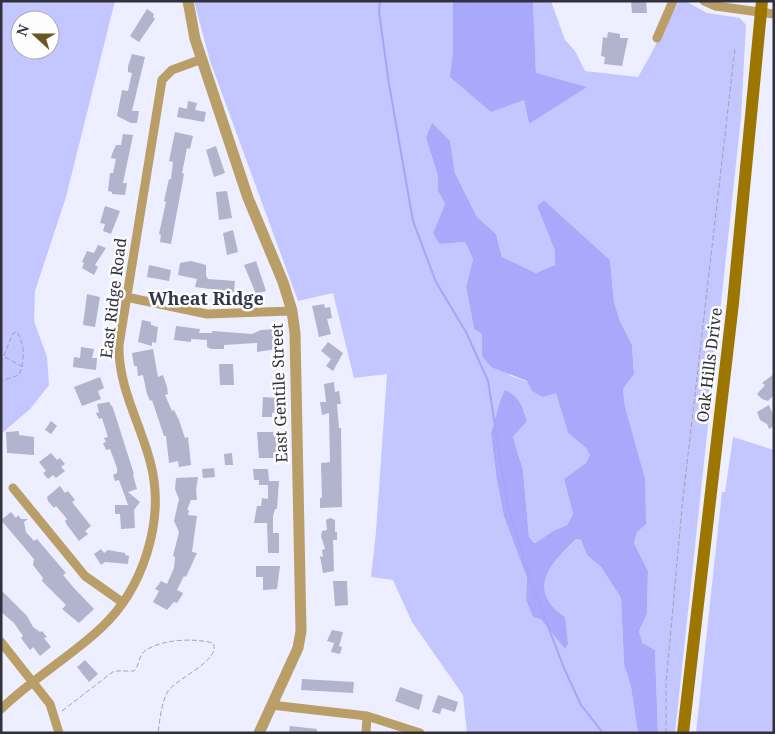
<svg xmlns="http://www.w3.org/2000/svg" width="775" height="734" viewBox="0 0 775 734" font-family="'Noto Serif',serif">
<rect width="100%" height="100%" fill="#edeeff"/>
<!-- green -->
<path fill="#c4c6ff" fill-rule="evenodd" d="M1,1H115L66,197L35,291L34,321L47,357L49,385L30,409L1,434ZM20,20H50V50H20Z
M194,1H453V50L451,77L524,100L529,124L586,87L536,74L533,3L531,1H551L565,40L575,51L585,71L638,77C653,52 664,27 678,2L685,1L707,13L740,18L746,25L741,117L675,733H658L655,650L641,643L639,631L647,614L648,571L634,543L637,532L623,389L634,374L632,345L620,321L614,302L610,260L544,200L537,206L555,251V265L536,273L502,257L496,234L477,217L455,173L450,141L426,138L438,176V191L445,204L433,233L439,244L465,242L473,259L466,287L474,329L482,334V356L511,376L556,392L568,433L586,448L590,455L586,463L564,479L573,514L567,525L555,530L536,543L529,537L523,470L513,437L527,421L524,410L500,401L491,435L496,474L513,538L527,578L526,599L565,648V617C526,590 550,564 576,539L581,540L587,555L601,567L621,598L624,664L631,687L638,733H467L463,695L412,622L393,580L371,577L376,532L387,374L354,378L333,293L298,301L210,61Z
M733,437L774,450V733H696L722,492H725Z"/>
<!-- forest -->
<path fill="#a9a9fc" d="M453,1L533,2L536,73L587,87L529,124L524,100L491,112L450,77L453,50Z
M432,123L450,141L455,173L477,217L496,234L502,257L536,273L555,265V251L537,206L544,200L610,260L614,302L620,321L632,345L634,374L623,389L625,407L645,479L646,524L637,532L634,543L648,571L647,614L639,631L642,643L655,650L658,733H638L631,687L624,664L621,598L601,567L587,555L581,540L576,539C550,564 526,590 565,617L568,644L565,649L541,619L533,617L526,599L527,578L504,516L496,474L491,434L500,401L505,390C519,396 523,407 527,421L513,437L523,470L529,537L535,543L555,530L567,525L573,514L564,479L586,463L590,455L586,448L568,433L556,393L543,397L532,391L527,381L491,367L482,356V334L474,329L466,287L473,259L465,242L439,244L433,233L445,204L438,191V176L426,138Z"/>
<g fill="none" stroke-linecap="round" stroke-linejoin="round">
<!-- stream -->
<path stroke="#a5a5f8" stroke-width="2" d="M380,1L379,12L389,84L413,221L436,282L466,332L488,381L508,507L532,585L564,668L581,705L603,733"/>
</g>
<!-- building -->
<path fill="#b2b3cd" d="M631,1H646L647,13H632Z
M147,9L154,14L153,17L155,19L139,42L130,36Z
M608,32L620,34V38H628L622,66L604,64L605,57L601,56L603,37L607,38Z
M132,54L145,57L132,111H139L137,123H131L117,116L122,90L128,91L132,73L128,72V66Z
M188,101L197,103L195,110L206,112L204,122L177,117L179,107L187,109Z
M175,132L193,136L190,149L187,148L182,173L184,174L171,244L160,242L161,235L159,234L166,202L164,201L169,179H171L173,162L169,161Z
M123,134L133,135L123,183H127L125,195L112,194V192L108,191L110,173H113L116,159L111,158L112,154L116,145H121Z
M216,146L225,173L214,177L206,150Z
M227,191L232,218L219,220L216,192Z
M105,206L120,211L111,234L103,231L105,224L100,223Z
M233,230L238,252L227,255L223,233Z
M98,245L106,248L95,265L98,267L94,275L82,268L84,263L82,262L87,251L94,253Z
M191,261L206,265V276L208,279L235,281L234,292L195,287L197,279L178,275L180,263Z
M256,261L266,291L256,294L244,265Z
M149,265L171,270L169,281L147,277Z
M87,294L100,297L95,327L83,325Z
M324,304L325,308L330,307L332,318L327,319L331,334L319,337L312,306Z
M142,320L151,322V325L158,327L156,343L152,342V346L138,342Z
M176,326L200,329L199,333H212V331L252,334L261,330L277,329V349L257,352V343L224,345V349H211L207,347V340L191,339V342L174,340Z
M328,342L343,353L333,371L326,366L331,359L321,351Z
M81,347L94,349L92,358H97L96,370L73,367L74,357L80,358Z
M153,349L158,377L163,375L167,387L168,394L165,395L172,411L174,410L179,420L185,438L188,437L191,465L179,467L178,461L169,463L166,436H164L152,400L150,401L147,394L143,375L138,376L137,366H134L132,353Z
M219,364H233L234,385H220Z
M774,374V395L768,401L762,399L757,394L765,385L762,383Z
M100,377L104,388L98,391L101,399L82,406L74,387Z
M334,382L335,392L339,391L341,404H337L339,428H341L342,507L320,508V498H322L321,463L330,462L329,413L322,415L320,402H326L324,384Z
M263,397L278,398L277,412L272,413V417H262Z
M109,402L113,408L134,474L133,475L137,489L128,492L140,502L134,510L135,528L121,529L120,514H115V505H128L119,480L115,481L113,475L117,473V468L110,449L106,450L103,443L106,442L104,438L108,437L102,418L99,419L96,413L99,412L97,404Z
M769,405L774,417V426L769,429L767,424L760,420L757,412Z
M51,421L57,426L51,434L45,430Z
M19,431V435L34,437V455L7,453L6,432Z
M257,432H277L276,458H259Z
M51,453L57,460L60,458L65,464L61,467L65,471L56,478L53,475L48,479L43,473L46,471L39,462Z
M232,453L233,465H225L224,454Z
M214,468L215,477L203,478L202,469Z
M253,469H268L269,481H279L277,509H275L273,516V533H279V553H268L267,523H254L257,506H261L262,498L268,499V485H259V480H254Z
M198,477L196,490L197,500H191L187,510H189L188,515L197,516L192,552L197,553L186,577L184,576L177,590L183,593L181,597L177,603L174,602L167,610L153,602L159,591L155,589L159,584L161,581L167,584L174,568L175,557L173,556L179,532L174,521L179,499L175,489L176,478Z
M60,486L65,493L68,491L75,500L72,502L91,526L85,531L88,534L79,541L67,525L65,521L67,519L56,506L54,508L48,501L47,497Z
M11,512L16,518L18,515L21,519H28L24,522L26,532L34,541L37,539L66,573L63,575L74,588L94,609L79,623L62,609L66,605L42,581L43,578L33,565L34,559L1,520Z
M330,518L335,520V532H337V540H333L334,571L323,573L320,556L323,557L322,550L325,549L321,536L322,531L327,530L326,520Z
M101,549L104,553L108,550L125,553V555L129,556L128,564L105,562L101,565L94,554Z
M256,566H280L277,589L263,590V577H256Z
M333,581H347L348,605L335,606Z
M1,590L27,616L33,627L40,632L42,631L47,637L44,638L51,647L40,656L33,647L30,650L21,638L23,636L14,623L1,612Z
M332,630L343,632L339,646L342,647L340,654L331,652L334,643L327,641Z
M85,660L98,674L89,682L77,667Z
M302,679L354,682L353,693L301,690Z
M400,687L423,695L419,710L395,701Z
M438,695L458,702L455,712L442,708L440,714L432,712Z
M290,726L317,729V733H289Z"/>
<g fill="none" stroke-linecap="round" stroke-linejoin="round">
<!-- path -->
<path stroke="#a2a2b1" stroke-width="1" stroke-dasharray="5 2.5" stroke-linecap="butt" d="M5,357L23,367
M1,363L13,333L17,332C25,344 25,362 19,375L1,381
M62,711L114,671H134C140,665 138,655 146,650C163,639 194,638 213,643C222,660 177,678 168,691C161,703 160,720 158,733
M666,733V684L682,507L735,48"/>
<!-- minor -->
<path stroke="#b99f67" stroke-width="9" d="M704,1L715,6L774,14
M657,38L673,1
M126,297L207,314L292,311
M13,488L85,576L122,602
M1,642L50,704L59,733
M271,705L367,716L420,733
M1,709C32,679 70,657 101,628C143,589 165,521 151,465C141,424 118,388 119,345L162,80L172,70L202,59
M366,733L367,716"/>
<!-- tertiary -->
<path stroke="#b99f67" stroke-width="11" d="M188,1L195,39L248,198L283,282L292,311L295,333L301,631L298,648L259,733"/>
<!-- secondary -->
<path stroke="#9d7600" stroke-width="12" d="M683,733L733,303L762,1"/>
</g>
<g text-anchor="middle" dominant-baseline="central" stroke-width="5" stroke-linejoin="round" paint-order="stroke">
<!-- street labels -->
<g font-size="16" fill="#31313c" stroke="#fdfdfd">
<text transform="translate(113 298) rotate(-83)">East Ridge Road</text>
<text transform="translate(709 365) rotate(-83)">Oak Hills Drive</text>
<text transform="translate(279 393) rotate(-92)">East Gentile Street</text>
</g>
<!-- neighbourhood labels -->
<g font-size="18" font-weight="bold" fill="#35364b" stroke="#fdfdfd">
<text x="206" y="298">Wheat Ridge</text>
</g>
</g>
<!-- border -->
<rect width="775" height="734" fill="none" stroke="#31313c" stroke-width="5"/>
<!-- north arrow -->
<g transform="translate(35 35) rotate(291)"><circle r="24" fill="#fdfdfd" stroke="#ababb0"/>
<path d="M0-4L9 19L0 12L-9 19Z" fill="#6a5524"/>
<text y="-8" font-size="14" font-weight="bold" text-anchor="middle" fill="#31313c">N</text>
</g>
</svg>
